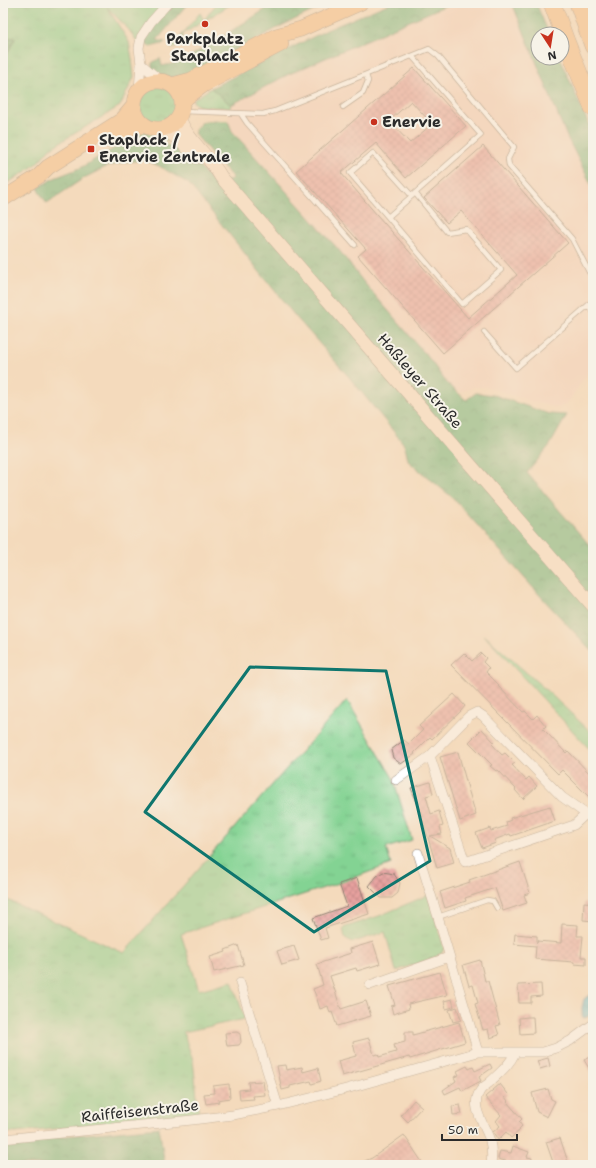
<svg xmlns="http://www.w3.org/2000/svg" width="596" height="1168" viewBox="0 0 596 1168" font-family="'Shantell Sans',sans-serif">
<defs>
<pattern id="grass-tufts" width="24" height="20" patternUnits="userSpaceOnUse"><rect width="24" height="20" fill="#83d393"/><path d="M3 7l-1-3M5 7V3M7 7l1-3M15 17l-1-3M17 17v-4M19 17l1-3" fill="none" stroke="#71b57f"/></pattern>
<pattern id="forest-crowns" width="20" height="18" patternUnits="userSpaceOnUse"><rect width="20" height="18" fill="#6ab57d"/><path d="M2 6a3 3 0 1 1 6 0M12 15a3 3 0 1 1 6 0" fill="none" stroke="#579367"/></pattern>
<pattern id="water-waves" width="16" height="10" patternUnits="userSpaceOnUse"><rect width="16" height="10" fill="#57bcd5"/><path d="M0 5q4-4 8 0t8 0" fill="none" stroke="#4899ad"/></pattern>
<pattern id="building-cross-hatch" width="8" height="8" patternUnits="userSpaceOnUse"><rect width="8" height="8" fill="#e7a19f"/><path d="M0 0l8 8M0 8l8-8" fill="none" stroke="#bb8382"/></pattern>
</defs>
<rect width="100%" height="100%" fill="#f7f3e8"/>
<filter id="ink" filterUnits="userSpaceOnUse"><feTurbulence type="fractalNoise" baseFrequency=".025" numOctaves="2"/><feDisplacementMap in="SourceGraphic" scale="8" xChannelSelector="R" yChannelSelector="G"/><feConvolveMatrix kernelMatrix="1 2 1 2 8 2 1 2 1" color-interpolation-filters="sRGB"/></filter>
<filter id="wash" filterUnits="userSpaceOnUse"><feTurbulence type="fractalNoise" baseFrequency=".012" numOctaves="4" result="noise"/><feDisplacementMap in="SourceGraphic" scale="16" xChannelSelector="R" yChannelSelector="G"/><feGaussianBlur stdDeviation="0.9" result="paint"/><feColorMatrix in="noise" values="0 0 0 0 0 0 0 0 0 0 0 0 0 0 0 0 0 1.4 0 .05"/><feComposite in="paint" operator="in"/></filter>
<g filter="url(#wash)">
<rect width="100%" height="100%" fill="#f4dabc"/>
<!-- built -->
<path fill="#f4d3c0" d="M461,3H511L593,189V365L569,401L565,405L558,408L532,402L492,388L484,387H474L461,392L456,390L446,382L428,357L362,280L339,250L232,131L228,121L230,108L231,105L287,75L423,15Z"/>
<!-- grass -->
<path fill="url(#grass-tufts)" stroke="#577f5f" d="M3,3H168L139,44L129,30L107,7L129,42L132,59L134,77L120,106L49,149L40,160L31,168L3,186V62L15,39L3,37Z
M217,3H233L183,34V42L172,49L171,48L200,13L204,20Z
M140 105a18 18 0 1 1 36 0a18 18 0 1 1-36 0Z
M211,88L231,105L230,108L199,106L194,103L193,100Z
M145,132L153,135H163L172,142L133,135Z
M484,635L545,689L593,734V753Z
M347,700L393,778L412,840L386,848L391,864L339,883L181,934L199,990L232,981L245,1019L183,1032L193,1060L199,1114L15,1133L3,1132V898L124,953Z
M428,895L444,948L442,953L435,957L396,971L385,932L353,942L345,938L343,928L379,916Z"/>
<!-- forest -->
<path fill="url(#forest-crowns)" stroke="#4a7054" d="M168,3H188L157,40L165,42L162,44L150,47L144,43L146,38Z
M260,3H330L283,25L201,69L200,71C182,76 169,82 152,70V63L160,58L162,66L176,63V56L183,61L266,9Z
M390,3H451L287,75L231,105L211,88L329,29Z
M512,3H536L549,34H538V58H560L593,134V188L567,137Z
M3,37L15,38L3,62Z
M214,120L228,121L232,131L339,250L362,280L428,357L446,382L466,400L476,393L494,395L549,414L567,415L550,445L527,473L593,549V652L544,600L453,498L409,462C406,455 407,451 403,443L349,377L295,316L189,184L159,166L144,160L125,162L106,167L84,178L47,203L39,192L38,188L52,179L80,168L130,139H134L168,145L174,149L179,143L186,153L218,187L233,178L194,133L196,131L195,130L202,122Z
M159,1127L165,1165H3V1145L15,1141Z"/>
<!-- water -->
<path fill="url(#water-waves)" stroke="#417480" d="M592,993H593V1014L585,1018L582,1017V1007L584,999Z"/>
<g id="blocks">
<!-- building -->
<path fill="url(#building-cross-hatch)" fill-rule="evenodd" d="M414,68L466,126L406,178L376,143L341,173L377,215L468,318L517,275L461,211L447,223L424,198L483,146L568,243L443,353L358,256L366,249L296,171ZM411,101L432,124L410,143L389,121Z
M464,653L472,661L481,653L486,658L483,662L489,668L486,672L499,685L498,686L523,712L525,711L533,719L537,715L546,726L543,729L547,733L566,753L568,751L593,777V801L562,770L558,774L451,665Z
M454,694L465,706L461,711L432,739L430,737L414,753L415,754L401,764L393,758L391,750L404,740L409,744L423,730L419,726Z
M482,729L494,742L492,744L502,755L505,753L515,763L512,765L526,780L529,777L537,786L523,799L515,790L516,789L498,770L496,771L490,766L492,765L469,742Z
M458,752L469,792L476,815L460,821L440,757Z
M430,782L433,794L426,796L431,814L439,811L443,826L440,827L442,834L430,836L450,848L454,863L437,868L419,807L411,788Z
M550,806L555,821L511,836L510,834L494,840L496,843L482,848L476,833L490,828L491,831L507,826L506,822L511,820L510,818Z
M520,862L530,893L524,895L527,903L503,911L495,888L465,898L466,901L445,908L440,892L470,882L469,880Z
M383,872L394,874L400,883L398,893L392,898H381L369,886L377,876Z
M357,878L369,914L325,928L328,938L321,940L313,918L347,906L339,884Z
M584,902L593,903V921L583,920Z
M562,924L578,925L577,936H583L581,957H586V965L574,964V962L535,959L536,946L514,944L515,934L537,936V943V941L561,943Z
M373,942L380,964L357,971L356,968L330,976L341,1009L366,1001L371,1016L337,1026L332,1012L330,1013L328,1006L320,1009L316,996L313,989L323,985L317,964L351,953L350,949Z
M238,945L244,965L214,972L210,957L226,952L225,950Z
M294,946L299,960L282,965L277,951Z
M480,960L485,981H488L500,1025L496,1026L499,1035L490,1038L488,1029L483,1030L475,1004L478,1003L473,985L469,986L463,965Z
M440,972L447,995L408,1004L409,1009L393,1014L391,1006L395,1005L389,986Z
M541,984L542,996L531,997V1003H519L518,985Z
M452,999L454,1007L446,1009L444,1001Z
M457,1007L461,1020L453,1022L449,1010Z
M528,1017H533L534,1033L520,1034L519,1018Z
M459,1022L465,1042L410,1059L409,1057L342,1076L338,1061L356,1056L353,1042L369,1038L374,1055L378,1054L379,1057L396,1052L394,1045L405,1042V1032H413V1035Z
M237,1032L240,1034L241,1042L239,1045L227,1046L225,1033Z
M593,1055V1075L584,1060Z
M548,1058L550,1066L540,1069L537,1061Z
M490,1064L492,1068L479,1077L481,1081L462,1091L460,1087L445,1094L443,1090L456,1081L454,1077L459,1075L457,1071L467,1066L469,1069L473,1067L475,1071Z
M285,1065L286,1070L302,1067L303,1072L318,1068L321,1081L312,1084L311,1081L290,1086V1088L282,1090L277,1066Z
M263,1081L265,1095L253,1096L254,1099L240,1100L239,1090L249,1089L248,1082Z
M229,1084L230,1098L218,1100L219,1102L206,1104L204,1094L214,1093L213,1086Z
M500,1084L508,1094L505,1097L508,1101L507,1102L522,1119L519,1122L522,1126L519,1129L520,1130L511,1138L506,1132L498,1140L493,1132L500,1126L496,1121L501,1115L485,1097Z
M548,1089L551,1099L555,1101L547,1117L537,1112L532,1093Z
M414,1100L422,1107L408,1122L401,1115Z
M460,1105L462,1114L453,1115L452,1106Z
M404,1135L424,1165H355L372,1158Z
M560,1138L569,1165H554L546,1142Z
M513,1146L529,1152L527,1157L532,1158L531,1165H508L509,1162L498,1159L500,1151L511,1153Z"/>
</g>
</g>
<g filter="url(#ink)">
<use href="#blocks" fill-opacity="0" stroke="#908274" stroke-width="1"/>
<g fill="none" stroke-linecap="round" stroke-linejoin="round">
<!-- lane casing -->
<g stroke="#908274" stroke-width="6">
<path id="lane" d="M412,56L481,135L388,217L462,304L501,270L466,229L447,232L415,193
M343,107L363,93L368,81L366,75
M182,111L263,114L275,111L429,49L438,56L514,147L508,159L509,166L572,239L589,272L593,276
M241,114L247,123L355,245
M388,217L350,173L373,153L412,196
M588,306L593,311
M484,332L516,368L593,301
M438,917L487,900L493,901L497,908"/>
</g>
<!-- street casing -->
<g stroke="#908274" stroke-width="10">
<path id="street" d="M141,64L160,80
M139,89L141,64L139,48L141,37L151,22L168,3
M396,780L430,756
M586,814L574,825L465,862L430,756L469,716L477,712L483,716L562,797L586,814L593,818
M418,853L438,917L478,1052
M240,983L278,1106
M370,985L449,957
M3,1139L192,1120L233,1115L278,1106L346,1089L478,1052H543L556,1048L570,1041L593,1024
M491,1165C492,1157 492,1149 490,1141C486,1126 469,1107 480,1091C482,1088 486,1085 489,1083C499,1073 509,1066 515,1053"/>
</g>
<!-- secondary casing -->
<g stroke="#908274" stroke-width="14">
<path id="secondary" d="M179,117C186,140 210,156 221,177L593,606
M161,129C177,135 185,146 197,157"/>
</g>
<!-- primary casing -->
<g stroke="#908274" stroke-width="16">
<path id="primary" d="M134 105a24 24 0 1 1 48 0a24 24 0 1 1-48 0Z
M172,85L191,80L276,36L301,29L360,3
M182,103L187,97L205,84L281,44
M107,140L127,129L144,125
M3,199L39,176L48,167L122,120L133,107"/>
</g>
<!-- highway casing -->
<g stroke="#908274" stroke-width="18">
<path id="highway" d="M552,3L566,41L593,108
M578,3L593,46"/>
</g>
<!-- lane -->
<use href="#lane" stroke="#fff" stroke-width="4.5"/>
<!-- street -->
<use href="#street" stroke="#fff" stroke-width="9"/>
<!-- secondary -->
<use href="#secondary" stroke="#fbe5cf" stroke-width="13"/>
<!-- primary -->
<use href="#primary" stroke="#f6be87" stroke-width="15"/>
<!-- highway -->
<use href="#highway" stroke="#f6be87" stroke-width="17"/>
</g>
</g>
<!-- marked area -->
<path d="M0 0H596V1168H0ZM250,667L386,671L430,861L314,932L145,812Z" fill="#f4dabc" fill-opacity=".55" fill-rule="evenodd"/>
<path fill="none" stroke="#0f766e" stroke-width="3" stroke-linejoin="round" d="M250,667L386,671L430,861L314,932L145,812Z"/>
<!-- markers -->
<g fill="#c8321e" stroke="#f7f3e8" stroke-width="1.5">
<circle cx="205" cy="24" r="4"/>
<circle cx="374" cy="122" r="4"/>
<rect x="87" y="145" width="8" height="8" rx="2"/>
</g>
<g text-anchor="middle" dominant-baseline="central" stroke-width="4" stroke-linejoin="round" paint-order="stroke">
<!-- poi labels -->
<g font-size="15" font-weight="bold" fill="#2b2b2b" stroke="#f7f3e8" text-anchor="start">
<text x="205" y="39" text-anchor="middle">Parkplatz<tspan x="205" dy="17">Staplack</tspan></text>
<text x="382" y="122">Enervie</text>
<text x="99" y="140">Staplack /<tspan x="99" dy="17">Enervie Zentrale</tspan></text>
</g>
<!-- street labels -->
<g font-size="15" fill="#2b2b2b" stroke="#f7f3e8">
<text transform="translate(420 381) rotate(49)">Haßleyer Straße</text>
<text transform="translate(140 1111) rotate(-6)">Raiffeisenstraße</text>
</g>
</g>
<!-- margin -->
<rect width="596" height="1168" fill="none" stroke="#f7f3e8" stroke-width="16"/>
<!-- north arrow -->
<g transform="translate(550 46) rotate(168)"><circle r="19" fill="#f7f3e8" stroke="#a5a39c"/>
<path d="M0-3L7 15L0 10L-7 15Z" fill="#c8321e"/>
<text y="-6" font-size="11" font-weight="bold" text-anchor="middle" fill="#2b2b2b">N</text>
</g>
<!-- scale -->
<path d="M442 1134v6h75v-6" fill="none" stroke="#2b2b2b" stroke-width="2"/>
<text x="448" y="1134" font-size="12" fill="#2b2b2b" stroke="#f7f3e8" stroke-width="3" paint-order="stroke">50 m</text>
</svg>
